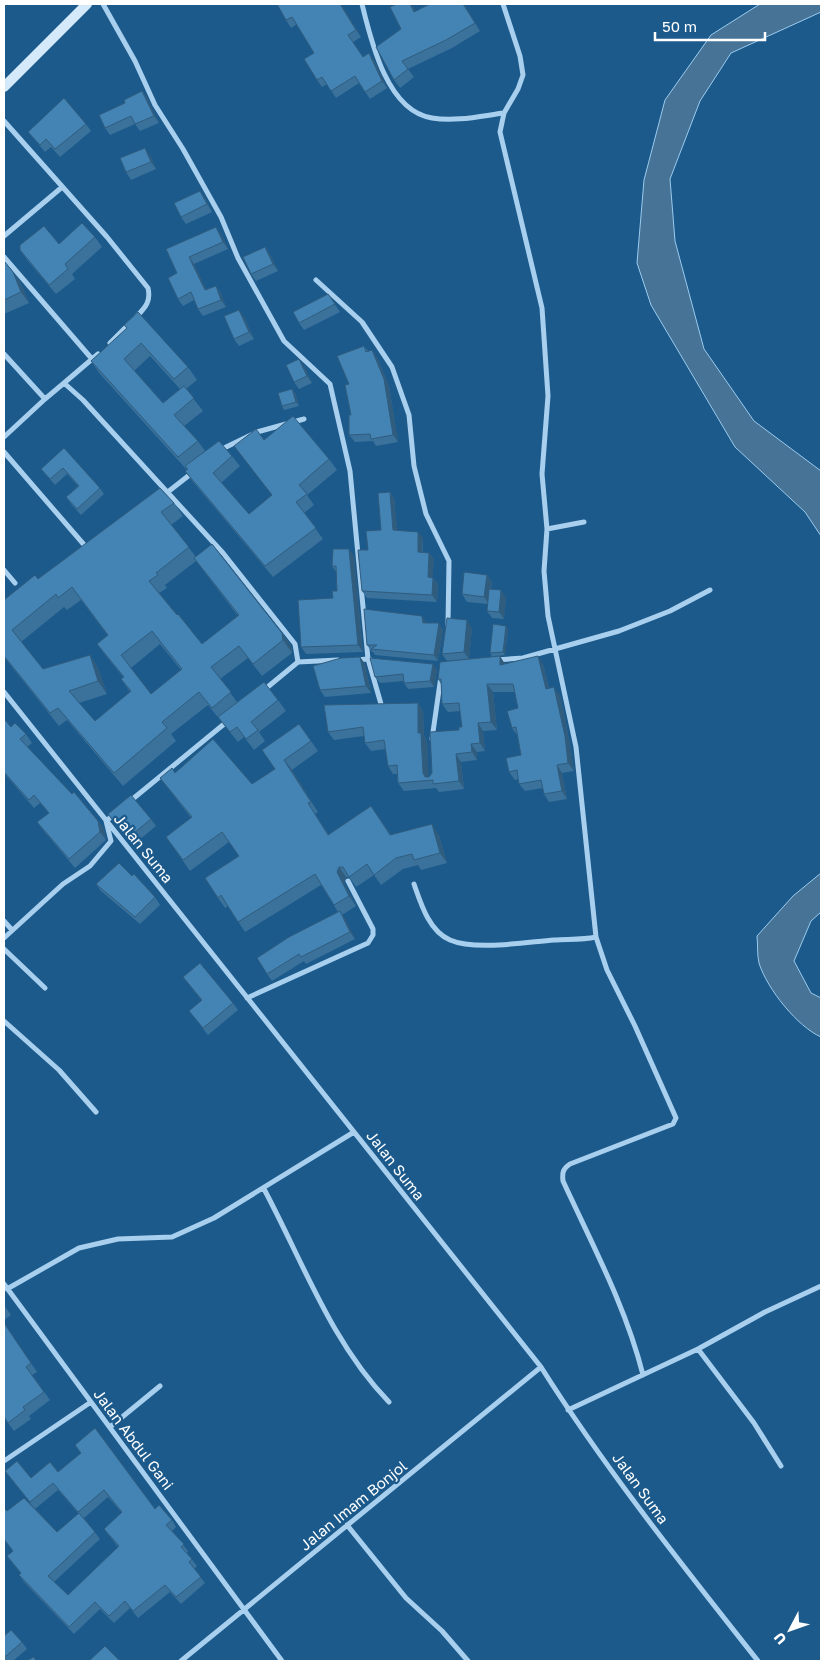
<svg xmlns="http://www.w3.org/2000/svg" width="825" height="1665" viewBox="0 0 825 1665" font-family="'Golos Text',sans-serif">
<rect width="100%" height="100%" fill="#1c5a8c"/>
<!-- water -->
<path fill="#467396" stroke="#9bccef" d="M760,4H821V12L731,53L700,101L670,179L675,241L704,349L754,421L821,471V536L805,512L735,447L651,305L637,263L644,180L665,100L711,35Z
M821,873V912L811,921L794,961L811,993L821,998V1037C798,1027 767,989 759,963C757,955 758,945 757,936L793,896Z"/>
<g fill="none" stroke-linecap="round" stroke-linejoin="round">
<!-- street -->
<path stroke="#a8cfed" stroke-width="5" d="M103,4L135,61L155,105L183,149L221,217L238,258L284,341L330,384L350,471L368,659L356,660
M362,4C371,41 387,111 432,118C455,122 481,116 504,113
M4,121L107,237L148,288C151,301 146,307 136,317
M4,236L61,188
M4,257L92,359
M316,280L362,322L392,367L409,415L414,466L426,514L449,561L448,625
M110,343L130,323
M4,354L45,399L64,383L83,400L223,553L295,644L298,662
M64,383L98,354
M4,437L45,399
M220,450L257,432L304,419
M4,452L86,547
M169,491L192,473
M547,529L584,522
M4,570L15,583
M371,660L368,659L381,704
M496,660L523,658L619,631L670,611L710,590
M264,690L298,662L338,660
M4,692L541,1367C606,1470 683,1566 758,1661
M432,739L441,676
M129,802L229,720
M414,884C421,904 429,931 450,940C475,951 527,942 554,940C568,939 582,940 596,937L576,747L548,616L544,571L547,529L542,474L548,396L542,308L500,132L504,113L518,89L523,75L520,56L503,4
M4,921L12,930
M596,937L607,970L635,1026L676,1118L673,1124L570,1164C563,1169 562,1172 563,1181C592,1244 626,1307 643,1375
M4,938L63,884L90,866L111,841L106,821L115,814
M4,949L45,988
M247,998L368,943L373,935V929L348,881
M4,1021L59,1070L96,1112
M264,1189C303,1262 331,1342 389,1402
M4,1284L282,1661
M7,1289L79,1248L118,1239L172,1237L214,1218L354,1132
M698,1349L765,1312L821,1286
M568,1410L698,1349L754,1423L781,1466
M110,1427L160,1386
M4,1461L91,1402
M347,1525L406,1598L442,1631L468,1661
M181,1661L541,1367"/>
<!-- secondary -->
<path stroke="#d4e9f9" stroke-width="10" d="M4,87L87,4"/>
</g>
<!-- wall -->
<path fill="#3a729b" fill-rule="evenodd" d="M277,4H341L361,37L353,42L363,57L374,60L387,88L370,99L359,83L336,98L327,84L322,87L317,80L314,53L297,24L291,28L286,20Z
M430,4H464L480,31L452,48L408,69L414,77L400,88L394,80L401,29L413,6L415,12Z
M142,91L147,98L159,123L140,131L135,124L110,135L105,128L125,103Z
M86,124L91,131L60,157L51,147L45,152L28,132Z
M150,155L156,169L131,180L126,172Z
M205,198L212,212L186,224L181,217Z
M221,234L228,249L194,264L206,290L216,286L221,294L226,307L203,316L198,309L194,300L183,306L178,299L177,273L166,249Z
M95,237L102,247L72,274L75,279L56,294L27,260L20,250Z
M265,247L270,254L278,271L256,281L251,274Z
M4,261L13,272L20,282L29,303L4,314Z
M328,294L340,312L304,330L299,323Z
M244,317L254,339L239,346L234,339Z
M124,325L188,367L197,380L186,389L203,411L184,426L198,441L205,451L232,456L240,466L221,483L249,514L272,495L234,446L264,440L329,459L337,470L307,495L314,505L304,513L323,539L273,577L193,482L185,471L187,470L100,374L91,361L127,328ZM150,356L180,389L163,403L134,371Z
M364,346L368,351L377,357L389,386L398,442L376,446L373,441L355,442L349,435L351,415L349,384Z
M304,366L312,383L299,389L294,382Z
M292,389L295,393L299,406L284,410L282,406Z
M64,448L100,488L104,494L81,515L71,504L66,497L78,486L67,474L55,485L41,469Z
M390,492L394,498L397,530L423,538V552L429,553L434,559L432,578H433L438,584L437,602L367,598L362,591L368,550L381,530Z
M174,503L183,516L171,525L196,557L282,633L291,646L292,653L262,676L248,658L220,679L237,702L278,700L286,711L259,732L265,741L254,750L244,737L238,742L208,705L171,734L176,741L123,786L67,720L59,726L4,657V600L38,579ZM196,561L238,616L202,644L177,615L159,593L167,588L165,585ZM81,600L108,636L97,644L106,656L123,677L121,679L130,692L95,721L79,703L107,694L98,668L90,655L43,669L21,642L64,607L67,610ZM160,644L181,670L151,694L131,668Z
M354,556L363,652L306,654L301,647L337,591L336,572L332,566Z
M487,575L492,582L491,589L506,598L504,619L492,618L487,611L488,604L467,602L462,594Z
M427,623L443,630L438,661L375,655L373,652H372L367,645Z
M472,628L469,659L447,661L442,654Z
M508,629L505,655L492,657L490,653Z
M360,657L365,664L371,693L325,697L320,690Z
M505,664H543L549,688L560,695L570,744L574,771L562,773L567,799L549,802L544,794L543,788L525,791L519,784V779L515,780L509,772L521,755L517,735L512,728L518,708L515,692H493L497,730L483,731L485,751L477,752V760L461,762L464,789L439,792L436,788L404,791L398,783L397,774H393L388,766L386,749L371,751L365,743L364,736L334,740L328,732L418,703L423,711L424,736L427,741L428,777H429L459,730L462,727L460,711L448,712L442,704L441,684L438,679Z
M437,670L434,687L408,689L404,683V681L380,683L375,677Z
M4,719L11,727L26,734L32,743L27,747L98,821L104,829L106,840L75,868L43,830L37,822L49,813L40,803L34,808L4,773Z
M299,724L318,751L292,770L318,812L315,814L329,835L378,816L391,835H439L447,863L421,870L418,865L403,869L381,885L374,875L356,887L349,877H346L344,883L356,906L342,915L355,939L306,964L304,961L272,981L267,974L338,912L321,885L245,932L228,906L225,908L218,898L239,856L229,842L190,871L166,837L191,818L160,778L175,773L252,784L275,769Z
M108,814L151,819L156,826L133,845L113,822Z
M96,884L155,897L160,905L140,924L101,891Z
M183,977L233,1003L238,1010L208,1035L189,1011L202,1001Z
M4,1305L11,1315L4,1320Z
M4,1323L37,1372L32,1375L50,1400L29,1416L31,1419L14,1431L4,1418Z
M75,1445L155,1509L172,1520L176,1527L172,1531L188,1551L187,1553L197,1566L194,1569L205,1583L181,1604L170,1592L138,1618L130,1608L114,1623L100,1609L74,1634L24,1582L19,1575L21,1574L7,1556L13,1551L4,1540V1508L7,1511L34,1508L5,1471L31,1478L58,1472L81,1453ZM58,1490L79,1514L57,1532L35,1509ZM108,1497L122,1513L104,1529L118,1547L68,1595L54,1582L100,1539L84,1518Z
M4,1636L22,1642L27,1649L13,1661H4Z"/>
<!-- shaded-wall -->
<path fill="#305c7e" d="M340,4H341L361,37L356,30Z
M410,4H411L413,6L420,20L414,12Z
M463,4H464L480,31L475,23Z
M369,53L374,60L387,88L382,81Z
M142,91L147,98L159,123L154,116Z
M145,148L150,155L156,169L151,162Z
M200,191L205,198L212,212L207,204Z
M216,227L221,234L228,249L223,242Z
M265,247L270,254L278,271L273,264Z
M189,257L194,264L210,297L205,290Z
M13,272L20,282L29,303L21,292Z
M216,286L221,294L226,307L221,300Z
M239,310L244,317L254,339L249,332Z
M372,350L377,357L389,386L398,442L393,435Z
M299,359L304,366L312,383L307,376Z
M292,389L295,393L299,406L296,402Z
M390,492L394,498L398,536L393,530Z
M418,532L423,538L422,558L418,552Z
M349,549L354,556L363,652L358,645Z
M429,553L434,559L432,584L428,577Z
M487,575L492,582L489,604L484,597Z
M433,578L438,584L437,602L432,595Z
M501,590L506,598L504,619L499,612Z
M422,616L427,623H423Z
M467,620L472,628L469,659L464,652Z
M439,623L443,630L438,661L434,655Z
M506,626L508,629L505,655L503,652Z
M282,633L291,646L292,653L283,640Z
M90,655L98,668L107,694L98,681Z
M500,656L505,664L500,665Z
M538,656L543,664L551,697L546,689Z
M360,657L365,664L371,693L366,686Z
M433,664L437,670L434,687L430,681Z
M487,684L493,692L497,730L491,722Z
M554,687L560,695L570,744L574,771L568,763Z
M418,703L423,711L424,736L427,741L429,781L423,773L418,733Z
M478,723L483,731L485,751L480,743Z
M471,744L477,752V760L472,752Z
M456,754L461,762L464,789L459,781Z
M284,760L292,770L318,812L311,802Z
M557,765L562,773L567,799L562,791Z
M98,821L104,829L106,840L100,832Z
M432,824L439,835L447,863L440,853Z
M339,867L346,877L344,883L356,906L349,896L337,872Z
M340,911L345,918L355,939L350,932Z"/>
<!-- building -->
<path fill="#4484b4" stroke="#305c7e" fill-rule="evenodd" d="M277,4H340L356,30L348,35L363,57L369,53L382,81L365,92L355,76L331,91L322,77L317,80L304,59L314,53L292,17L286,20Z
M397,4H410L414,12L430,4H463L475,23L446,40L402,61L408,69L394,80L376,47L401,29L390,7Z
M142,91L154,116L135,124L131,116L105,128L99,115L125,103L124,100Z
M64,98L86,124L55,149L46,139L40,145L28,132Z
M145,148L151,162L126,172L120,158Z
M200,191L207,204L181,217L174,203Z
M82,223L95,237L65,264L68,269L49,285L20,250V245L44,226L59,244Z
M216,227L223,242L189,257L205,290L216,286L221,300L198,309L191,292L178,299L168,278L177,273L166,249Z
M265,247L273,264L251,274L243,257Z
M4,261L13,272L21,292L4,300Z
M328,294L335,304L299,323L293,312Z
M239,310L249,332L234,339L224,316Z
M138,312L188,367L174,379L141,343L124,359L163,403L184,386L194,398L174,415L198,441L178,457L91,361L127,328L124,325Z
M364,346L366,352L372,350L384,379L393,435L371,439L370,434L349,435V415H351L345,385L349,384L337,356Z
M299,359L307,376L294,382L286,365Z
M292,389L296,402L282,406L278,393Z
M293,416L329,459L299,485L307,494L296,502L316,528L265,566L185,471L188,469L185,466L219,441L232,456L213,473L249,514L272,495L234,446L256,429L264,440Z
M64,448L100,488L77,509L66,497L79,486L63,468L50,479L41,469Z
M160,488L174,503L161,512L189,547L156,573L158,575L149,581L177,615L178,614L202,644L239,615L194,558L212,544L282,633L283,640L253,664L239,646L211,667L231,692L212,708L199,692L162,722L167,728L114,773L58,708L50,713L4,656V600L35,575L38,579ZM72,587L108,635L97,644L124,677L121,679L131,691L95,721L69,691L98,681L90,655L43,669L12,630L56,594L58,598ZM152,631L182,669L151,694L121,655Z
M390,492L393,530L418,532V552L429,553L428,577L433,578L432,595L362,591L358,550H368L366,531L381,530L378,493Z
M333,549H349L358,645L301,647L298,600L333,598L332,591H337L336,566H332Z
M464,572L487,575L484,597L462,594Z
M489,589L501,590L499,612L487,611Z
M364,609L422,616L423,623H439L434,655L371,649L377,645H367Z
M447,618L467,620L464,652L442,654Z
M493,624L506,626L503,652L490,653Z
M500,656V665L538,656L546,689L554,687L565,736L568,763L557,765L562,791L544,794L541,780L519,784L517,770L509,772L506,758L521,755L516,727L512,728L507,711L518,708L513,684H487L491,722L478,723L480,743L471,744L472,752L456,754L459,781L433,784V780L398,783L397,765L388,766L384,740L365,743L363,727L328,732L324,705L418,703V733H421L423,773L425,777H429L432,773L430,732L459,730V727H462L459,703L442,704L441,679H438L440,662Z
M360,657L366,686L320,690L313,666L341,658Z
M370,658L433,664L430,681L404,683L403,674L375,677Z
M264,682L278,700L251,722L258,730L246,739L237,727L230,732L218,717Z
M4,719L11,727L15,723L26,734L20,739L72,794L74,792L98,821L100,832L69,859L37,822L49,813L34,795L29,800L4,772Z
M299,724L311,741L284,760L311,802L308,803L328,835L371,806L390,835L432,824L440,853L414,860L412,854L396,858L374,875L367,864L349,877L343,867H339L337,872L349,896L334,905L315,874L238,922L221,895L218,898L205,878L239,856L222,832L183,860L166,837L192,817L160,778L172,768L175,773L213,739L252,784L275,769L262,750Z
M131,795L151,819L128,838L108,814Z
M119,863L132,876L134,874L155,897L135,917L96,884Z
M340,911L350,932L301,957L299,954L267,974L257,958L289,937Z
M200,963L233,1003L203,1028L189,1011L202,1000L183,977Z
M4,1323L31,1363L26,1367L44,1392L23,1407L25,1410L8,1423L4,1417Z
M95,1428L155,1509L159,1505L172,1520L166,1525L184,1544L181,1547L192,1559L189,1562L201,1577L176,1597L165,1585L133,1611L125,1601L109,1616L95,1602L69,1627L19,1575L21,1573L7,1556L13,1551L4,1539V1508L7,1511L24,1498L57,1532L79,1513L95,1532L48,1576L68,1595L119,1546L104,1529L122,1512L104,1490L78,1512L53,1483L30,1502L5,1471L17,1461L31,1478L50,1462L58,1472L81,1453L75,1445Z
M11,1630L22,1642L6,1656H4V1636Z
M105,1646L120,1661H89Z
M34,1657L36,1661H26Z"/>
<g text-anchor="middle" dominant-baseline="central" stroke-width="4.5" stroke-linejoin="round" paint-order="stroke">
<!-- street labels -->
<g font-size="15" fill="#fff" stroke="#1c5a8c">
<text transform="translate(144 848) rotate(51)">Jalan Suma</text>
<text transform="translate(396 1165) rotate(52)">Jalan Suma</text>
<text transform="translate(134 1439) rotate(53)">Jalan Abdul Gani</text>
<text transform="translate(641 1488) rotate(54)">Jalan Suma</text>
<text transform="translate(353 1505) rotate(-39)">Jalan Imam Bonjol</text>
</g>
</g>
<!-- border -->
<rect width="825" height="1665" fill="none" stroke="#ffffff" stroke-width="10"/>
<!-- north arrow -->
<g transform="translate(790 1630) rotate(229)" stroke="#1c5a8c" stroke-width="4" paint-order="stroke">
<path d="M0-4L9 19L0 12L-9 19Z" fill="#ffffff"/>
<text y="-8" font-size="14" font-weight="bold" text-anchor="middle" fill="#ffffff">U</text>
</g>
<!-- scale -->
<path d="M655 32v8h110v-8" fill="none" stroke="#ffffff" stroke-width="2.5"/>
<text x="662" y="32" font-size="15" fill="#ffffff" stroke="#1c5a8c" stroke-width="4" paint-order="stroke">50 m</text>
</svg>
